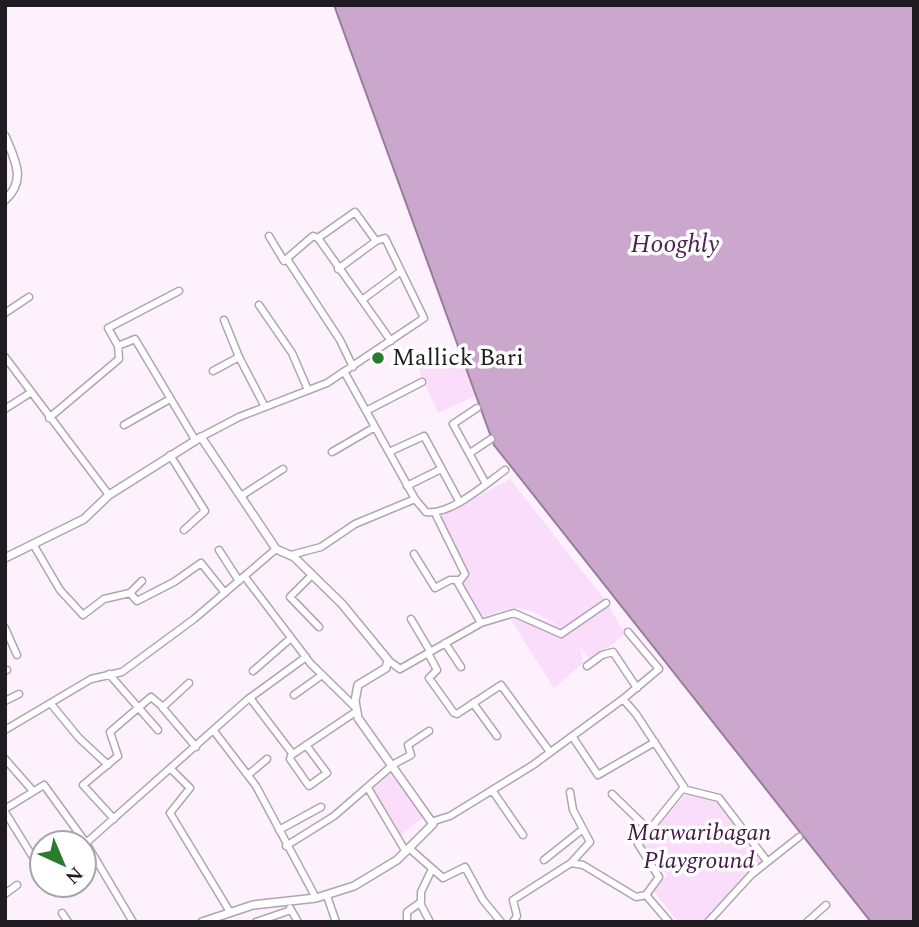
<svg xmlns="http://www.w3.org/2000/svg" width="919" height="927" viewBox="0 0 919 927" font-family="Spectral,serif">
<rect width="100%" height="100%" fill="#fdf1fe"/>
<!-- green -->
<path fill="#f9ddfb" d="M467,345L484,392L438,413L418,368Z
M510,479L604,599L563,629L571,632L608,605L625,634L591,661L580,647L583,663L554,688L509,617L532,616L560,626C523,606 521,602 481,618L462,580L468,575L440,517Z
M395,770L425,816L401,835L372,790Z
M686,794L718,800L763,860L704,922H678L653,890L667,875L642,843Z"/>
<!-- water -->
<path fill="#cba7ce" stroke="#987d9a" stroke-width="2" d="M334,5H914V922H871L494,445Z"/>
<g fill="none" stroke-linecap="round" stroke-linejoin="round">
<!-- minor casing -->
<g stroke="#b1a3b2" stroke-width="9">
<path id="minor" d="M269,236L284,261L313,236L318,238
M376,241L355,212L318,238L391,341
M287,259L340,340L353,367
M179,291L108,328L118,346L135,339L194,438
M362,300L401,271
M259,305L292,353L308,390
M5,313L29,297
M224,320L239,357
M5,357L109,495
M213,371L239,357L265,407
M345,373L415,499L426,512C449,516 486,484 505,470
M477,408L453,424L486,484
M5,409L30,393
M366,411L422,382
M49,418L119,359L118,346
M124,425L170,399
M201,437L239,417L327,383L424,318L385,238L376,241L338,269
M332,452L375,427
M389,452L424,436L459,501
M470,453L491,439
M170,455L205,511L184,530
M407,486L441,469
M241,496L283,469
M435,513L465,574L458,583L481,623
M33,544L60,590L83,615L104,599L130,593L137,601L174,582L201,563L225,593
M219,550L239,581
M414,554L435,588L450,580H458
M291,555L321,547L355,524L415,499
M312,575L290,597L319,627
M245,577L311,664L356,708
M130,593L142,581
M411,619L430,651
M5,628L17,655
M445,643L461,667
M428,653L437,670L429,678L454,713L457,714L501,685L550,752
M389,661L400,669L481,623L514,613L561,634L606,603
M587,666L602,655L613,652L637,688
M5,670H7
M253,671L291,638
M109,674L158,730
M294,695L322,675
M250,698L292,753L290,759L309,786L327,773L306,745
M623,699L659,669L628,632
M5,701L19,694
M473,703L497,736
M51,704L79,738L108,765
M162,707L196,747
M5,730L91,679L122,672L194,619L276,549
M214,731L256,786L316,898
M572,736L598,775L655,742
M293,754L357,711
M5,759L33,791
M172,770L190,788L170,813L230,912
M248,775L267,759
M368,788L406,852
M683,789L719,798L767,861
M492,790L523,835
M570,792L573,810L590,842L571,863
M612,794L648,829
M5,809L44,785L86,843L133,922
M5,812L39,867
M114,819L83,785L118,756L110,732L151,697L163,707L189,683
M434,821L450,816L533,765L623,699L636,714L684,787L638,844L659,877L646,895L669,922
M279,830L321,807
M86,843L247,700L306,657
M286,846L334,816L394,764L411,755L408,745L429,731
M410,849L443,878L465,867L483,900L501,922
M544,860L583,829
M5,894L17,885
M327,896L336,922
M420,903L430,922
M290,908L298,922
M62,913L68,922
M256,922L291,910
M407,922V912L421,902V892L432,869
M513,922L517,916L513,900L571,863L583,865L636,897L646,895
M708,922L751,875L799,837
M807,922L826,905"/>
</g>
<!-- tertiary casing -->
<g stroke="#b1a3b2" stroke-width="10">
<path id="tertiary" d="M5,136C15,160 27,180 5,200
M5,558L84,519L109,495L201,437L276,549L294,557L342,604L388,660L386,668L358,685L355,701L358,718L433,824L397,860L354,886L316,898L253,905L202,922"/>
</g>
<!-- minor -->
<use href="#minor" stroke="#fff" stroke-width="6"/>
<!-- tertiary -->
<use href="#tertiary" stroke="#fff" stroke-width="7"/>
</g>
<!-- markers -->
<circle fill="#277d2b" stroke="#fff" stroke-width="2.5" cx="378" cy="358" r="7"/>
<g text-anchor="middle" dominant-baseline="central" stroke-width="7" stroke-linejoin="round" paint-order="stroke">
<!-- poi labels -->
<g font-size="24" fill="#201b21" stroke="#fff" text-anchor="start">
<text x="392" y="358">Mallick Bari</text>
</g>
<!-- park labels -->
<g font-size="24" font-style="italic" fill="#441848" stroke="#fff">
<text x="699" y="833">Marwaribagan<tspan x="699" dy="28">Playground</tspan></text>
</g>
<!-- water labels -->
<g font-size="26" font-style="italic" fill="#4e2253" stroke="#fff">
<text x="675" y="244">Hooghly</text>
</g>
</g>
<!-- border -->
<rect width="919" height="927" fill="none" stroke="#201b21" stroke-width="14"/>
<!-- north arrow -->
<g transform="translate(63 864) rotate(136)"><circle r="33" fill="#ffffff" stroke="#a6a4a6" stroke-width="2"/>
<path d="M0-5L12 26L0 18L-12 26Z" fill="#277d2b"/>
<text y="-10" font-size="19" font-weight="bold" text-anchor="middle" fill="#201b21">N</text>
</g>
</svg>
